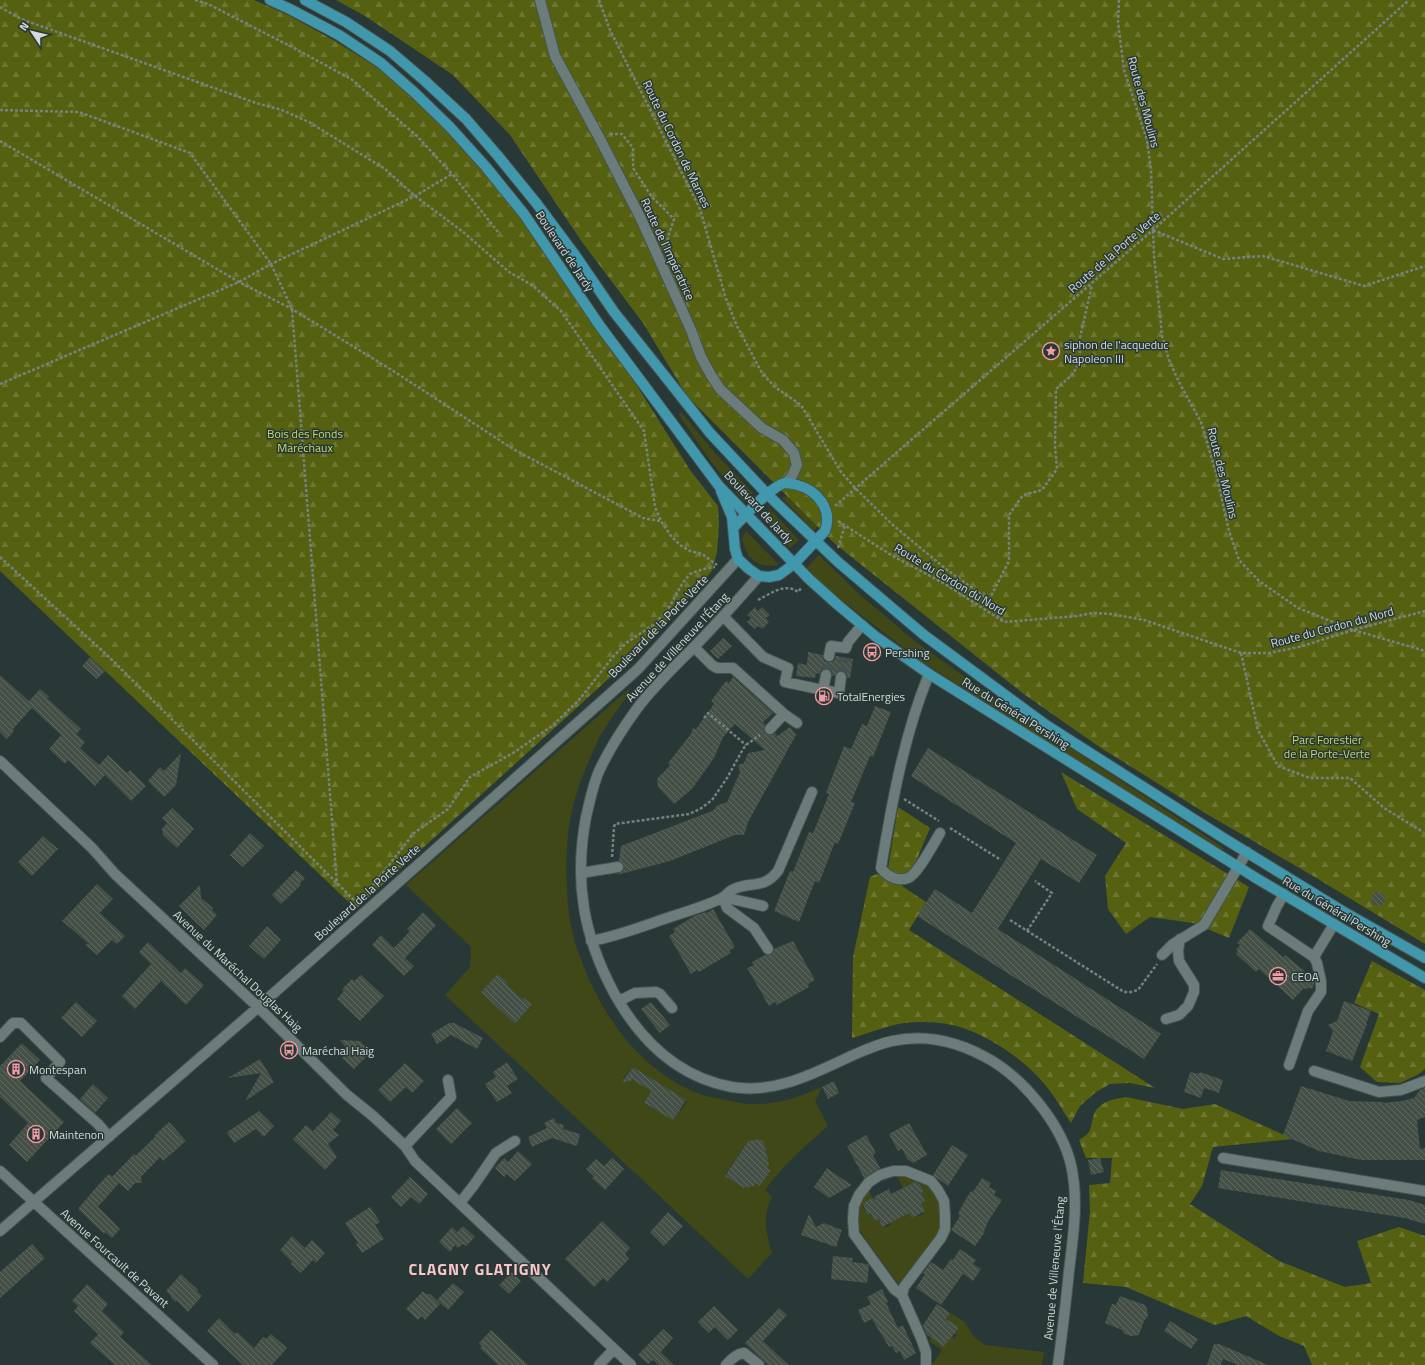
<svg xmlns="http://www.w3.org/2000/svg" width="1425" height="1365" viewBox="0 0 1425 1365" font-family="'Titillium Web',sans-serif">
<defs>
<pattern id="forest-firs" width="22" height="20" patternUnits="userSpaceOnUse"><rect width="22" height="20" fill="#556111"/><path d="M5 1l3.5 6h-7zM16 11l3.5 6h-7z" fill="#6d7733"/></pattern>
<pattern id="building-back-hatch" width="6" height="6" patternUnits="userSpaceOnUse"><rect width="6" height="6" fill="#455047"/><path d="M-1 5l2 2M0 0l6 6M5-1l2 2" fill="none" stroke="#5f6961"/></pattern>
</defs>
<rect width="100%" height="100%" fill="#283836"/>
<!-- green -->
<path fill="#404817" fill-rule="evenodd" d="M681,412L715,453L753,493L744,502L709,459L679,415Z
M790,495L816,517L817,527L814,531L782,498Z
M770,509L799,540L790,548L761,517Z
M746,531L779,565C757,569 747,559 742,539Z
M819,555L859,594L916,642L1000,702L1224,848L1221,853L921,661L836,596L806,568Z
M629,689L628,695C620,706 611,718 604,730C599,736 597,744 593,751C581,778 571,805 568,834C565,864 566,911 574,939C594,1005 635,1070 702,1095C708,1097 716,1098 722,1099C734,1102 746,1105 758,1104C780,1104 802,1096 822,1087L815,1101L828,1126C804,1147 784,1164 765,1190L772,1197C762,1217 766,1232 772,1253L748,1279L445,995L470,967L471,947L406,885ZM499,974L507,982L506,983L522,999L524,998L532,1006L515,1024L481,992ZM633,1067L687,1101L681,1110L664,1099L656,1111L644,1103L651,1091L631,1078L627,1082L623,1078ZM759,1139L763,1141V1148L767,1153V1168L771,1170L760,1186L756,1183L754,1186L744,1188L725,1175L747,1142L750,1144L753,1140Z
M897,1175C932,1175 949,1202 938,1234L900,1286L864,1237L860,1230L858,1219L859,1208L868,1189L874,1200L863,1206L867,1215L871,1213L874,1221L879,1219L882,1227L885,1226L886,1227L891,1225L890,1223L905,1204L912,1218L918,1215L919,1216L923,1214V1212L925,1211L921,1203V1193L924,1191L920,1182L904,1190Z
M950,1313L965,1322L974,1337L985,1345L1044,1352L1042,1365H932L942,1350L929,1341L934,1334L943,1335L950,1340L952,1338L954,1339L957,1335L955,1334L958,1327L946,1319Z"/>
<!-- forest -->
<path fill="url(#forest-firs)" d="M0,0H254L288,15L335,41L378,68L411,96L447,130L483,170L521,217L617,354L690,470L718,506L719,525L717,552L712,571L650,641L356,909L0,571Z
M336,0H1425V944L1313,876L1205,813L1101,748L1025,695L834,543L687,396L643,323L582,242L510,135L453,75L365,16Z
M1061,772L1249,887L1229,938L1193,923L1150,917L1126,934L1108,909L1105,876L1126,843L1077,809Z
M898,807L930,828L914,866L902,886L926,902L909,930L1155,1088L1130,1083L1110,1084L1096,1092L1080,1106L1071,1123C1061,1108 1052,1091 1039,1078C1019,1056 985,1034 957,1026C940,1022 922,1021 905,1023C891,1024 867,1034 852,1038L853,957L870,877L888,869Z
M1372,961L1425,990V1069L1419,1074L1400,1083L1377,1082L1360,1067L1379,1014L1354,1003Z
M1126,1097L1183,1109L1215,1104L1293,1139L1213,1147L1202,1186L1190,1204L1279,1261L1345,1287L1371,1283L1357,1241L1399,1227L1425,1236V1365H1312L1304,1346L1279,1336L1246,1316L1215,1325L1126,1287L1083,1283L1090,1211L1089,1185L1110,1183L1112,1158H1086L1079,1140C1082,1138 1087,1135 1089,1132C1092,1127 1092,1119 1094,1114C1100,1101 1114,1099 1126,1097Z"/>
<!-- building -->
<path fill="url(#building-back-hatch)" d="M755,607L758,611L762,607L770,615L766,618L769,622L762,629L758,626L755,629L747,622L751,618L747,615Z
M723,638L732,646L718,659L710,651Z
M808,652L823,655L824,661L828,662L834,661L836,656L853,659L850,678H847V674L842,671H838L835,676H832L831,670L827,669L821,670L820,674L816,673L815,678L796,676L798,663L807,665Z
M90,657L105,671L97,679L82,666Z
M0,675L29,701L40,689L49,697L47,698L81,729L76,734L85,742L80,748L99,765L108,755L127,773L130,770L146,786L131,801L105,775L95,786L68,760L65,764L49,749L61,735L32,708L13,729L14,731L7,739L0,732Z
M733,677L773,713L763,722L765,724L764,731L766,734L772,735L775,733L777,736L790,727L796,735L748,822L744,835H735L670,861L617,875L624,869L623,863L619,861L621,846L712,811L718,805L727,802L740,772L738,765L744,763L748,753L765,750L735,724L723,737L714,758L692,789L674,804L658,787L657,779L670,765L668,763L691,734L693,728L696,729L714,704L711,701L726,681L729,683Z
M875,706L891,712L873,757L870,756L851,802L855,803L838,844L835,842L819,883L815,881L799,922L774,911L790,871L793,872L809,832L813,833L829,794L826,793L844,746L851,749L862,724L867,726Z
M928,748L1097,855L1079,883L1041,859L998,929L1161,1034L1144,1059L917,916L935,889L972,913L1016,843L911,776Z
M181,753L176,785L164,797L148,781L160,767L164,771Z
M172,808L194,829L177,848L163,835L162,829L167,823L162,818Z
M250,833L264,846L243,867L230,855Z
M43,836L58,849L32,876L18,862Z
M296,870L305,878L300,883L301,885L281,904L272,895Z
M97,884L113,899L100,913L125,936L117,944L112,940L97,955L86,945L88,943L62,921Z
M200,885L201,898L213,908L212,910L217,915L204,930L179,906Z
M1371 899a7 7 0 1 1 14 0a7 7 0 1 1-14 0Z
M713,909L735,947L729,951L731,953L699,972L697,970L691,974L669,936L675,932L673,929L696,915L706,912L707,913Z
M423,912L436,925L405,958L414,966L404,976L372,945L381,935L394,948L410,931L407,929Z
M267,926L281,940L264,959L249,946Z
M1250,929L1283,957L1285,955L1307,973L1314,980V984L1313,988L1303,989L1293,1000L1259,969L1256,972L1236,954L1238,951L1236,950L1240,945L1237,943Z
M793,941L815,980L808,984L809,987L777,1005L775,1002L769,1006L747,968L754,965L752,962L765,955H771L774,949Z
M148,942L181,973L185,968L204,985L186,1005L161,981L135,1009L122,996L151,964L139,952Z
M498,974L507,982L506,983L522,999L524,998L532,1005L515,1024L481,992Z
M361,975L384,996L360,1021L337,999L344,991L342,990L345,986L352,979L354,981Z
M1344,1001L1371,1011L1366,1024H1367L1352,1061L1326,1051L1333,1031L1328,1025L1337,1021Z
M76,1002L97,1021L82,1037L61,1018Z
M651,1002L670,1025L660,1033L641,1009Z
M449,1023H454L483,1038L477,1049L451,1035L437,1044L431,1034Z
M340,1040L360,1041L371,1052L354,1069L342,1058L349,1052Z
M22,1043L40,1060L20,1081L64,1122L27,1162L9,1145L28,1123L0,1097V1066Z
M260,1059L274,1082L245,1101L261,1073L228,1078Z
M507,1062L518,1079L507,1086L512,1093L497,1102L485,1084L496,1077L493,1072Z
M405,1063L424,1081L412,1093L406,1087L390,1102L378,1090Z
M633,1067L686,1100L673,1120L644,1103L651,1091L633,1080L621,1083Z
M1190,1072L1199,1074L1200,1072L1223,1080L1219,1093L1204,1088L1201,1098L1184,1092Z
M834,1081L839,1093L828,1099L822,1087Z
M93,1084L108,1098L95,1113L80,1099Z
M1301,1086L1349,1101L1383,1102V1103L1402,1101L1414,1098L1420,1090L1425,1088V1117L1417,1120L1420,1149L1425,1148V1160H1361L1319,1151L1283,1135Z
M457,1108L472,1123L451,1144L436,1129Z
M259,1111L274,1126L264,1137L256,1129L234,1143L227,1132Z
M331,1112L341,1121L333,1130L339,1135L328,1144L337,1157L325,1170L293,1139L306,1125L313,1131Z
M554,1118L556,1123L564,1125L563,1129L580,1134L577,1146L552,1138L532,1147L528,1137L547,1128L544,1123Z
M169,1122L186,1141L163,1161L160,1157L141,1177L142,1183H135L128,1191L119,1183L98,1207L120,1229L112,1238L105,1232L104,1234L78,1209L98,1185L109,1174L117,1181L112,1177L134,1154L135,1156L155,1137L154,1136Z
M909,1123L927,1155L913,1163L907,1159L902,1149L898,1151L889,1134Z
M866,1135L876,1153L873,1155L880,1168L864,1178L847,1146Z
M759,1139L763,1141L766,1151L769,1165L767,1168L771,1170L760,1186L756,1183L755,1186L744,1188L725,1176L748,1141Z
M952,1145L968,1155L948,1186L933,1175Z
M518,1151L532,1164L515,1181L507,1174L504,1177L495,1168L504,1158L508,1162Z
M612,1158L624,1169L605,1190L592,1178L594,1176L586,1169L596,1159L604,1166Z
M1100,1158L1104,1172L1091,1175L1088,1160Z
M827,1168L841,1178L852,1185L829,1198L814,1187Z
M1221,1170L1409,1200L1425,1205V1224L1405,1218L1218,1188Z
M410,1177L428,1194L419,1204L411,1197L401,1207L391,1197Z
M982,1178L991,1183L989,1187L996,1191L994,1195L1002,1200L986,1225H987L984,1231L985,1232L975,1246L951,1230L960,1216L958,1214L964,1202L971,1191L973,1192Z
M915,1182L920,1184L924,1191L921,1193L925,1201L921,1203L925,1211L912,1218L909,1213L882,1227L879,1219L874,1221L871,1213L867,1215L863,1203L872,1198L876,1200L874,1197L889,1189L891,1194Z
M370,1207L380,1222L375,1225L384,1239L362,1253L356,1244L358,1243L345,1223Z
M668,1212L683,1226L664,1246L650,1232Z
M809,1214L816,1227L824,1223L842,1230L836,1247L801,1235Z
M602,1221L630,1248L625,1254L629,1259L607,1282L603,1278L594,1287L565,1259Z
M463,1226L475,1237L466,1246L463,1244L458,1248L455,1245L450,1252L439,1242L452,1227L457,1232Z
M292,1236L305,1248L312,1240L325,1253L316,1263L313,1260L301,1273L291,1264L292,1262L280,1250Z
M32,1244L45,1258L0,1298V1272Z
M960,1249L976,1260L973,1264L981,1269L973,1281L963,1274L941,1305L916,1288L925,1274L923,1273L931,1262L943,1270L951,1259L953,1260Z
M833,1256L853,1258L852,1262L868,1264L869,1266L867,1283L831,1279Z
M512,1272L521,1281L509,1294L499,1285Z
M181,1274L198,1290L197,1291L202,1296L188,1312L177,1301L176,1302L171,1298V1296L166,1291Z
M453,1283L464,1292L448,1310L437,1300Z
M87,1284L108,1304L102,1311L124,1332L120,1337L152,1365H115L90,1343L98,1334L74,1311L78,1306L72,1301Z
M882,1289L888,1302L886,1303L898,1328L903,1325L916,1353L904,1360L900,1351L896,1353L892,1346L889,1347L872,1319L864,1323L858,1310L871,1304L867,1297Z
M423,1291L426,1294H430L440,1304L425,1320L422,1316L418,1320L406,1309Z
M1120,1296L1145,1305L1147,1309L1148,1316L1144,1321L1139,1335L1131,1336L1124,1334L1122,1330L1105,1323L1112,1304L1116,1305Z
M937,1304L950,1313L946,1319L959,1327L950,1340L949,1339L944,1347L926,1334L923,1325Z
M714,1306L738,1330L728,1340L715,1327L709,1333L698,1322Z
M779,1308L787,1315L763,1341L789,1365H768L745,1343Z
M219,1318L235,1334L237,1332L254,1348L263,1337L266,1339L271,1334L287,1348L272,1365H243L207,1331Z
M1170,1321L1198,1339L1191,1349L1164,1331Z
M663,1329L673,1338L661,1352L674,1365H658L653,1360L648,1364L638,1355Z
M491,1330L528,1365H498L480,1348L482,1346L479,1343Z
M1214,1344H1219L1268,1365H1238L1223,1359L1221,1365H1207Z"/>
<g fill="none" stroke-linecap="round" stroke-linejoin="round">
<!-- minor-tunnel -->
<path stroke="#42504f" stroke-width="10" stroke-dasharray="10 5" stroke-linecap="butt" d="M826,675L829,656
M841,677L844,658"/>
<!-- minor casing -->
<g stroke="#465452" stroke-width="12">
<path id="minor" d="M540,0L555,56L600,139L642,221L691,330L701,357L711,375L720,389L762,428L783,440L794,453L797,465L792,476L786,483
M759,576C737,601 715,626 691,650C672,669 652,688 636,710C623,728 610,748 600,769C593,783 590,801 586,817C574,881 583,935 614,993C640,1040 677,1077 732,1087C775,1094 813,1074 851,1056C865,1050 878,1044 892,1041C928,1033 963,1043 994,1062C1027,1083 1062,1126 1071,1165C1079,1200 1073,1237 1069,1271C1066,1303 1062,1334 1058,1365
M723,616L763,657L788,668L785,682L823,690L826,675
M694,647L712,665L717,668H733L784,714L797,723
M829,656L831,646L846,648L848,642L862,625
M929,674C904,735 892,802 881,868C887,876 897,882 908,878C917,875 934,843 940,833
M823,690L839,693L841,677
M770,729L784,714
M0,761L92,848L115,874L258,1007L347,1095L373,1116L405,1146L415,1161L631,1365
M581,873L618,867
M1284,894L1277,906L1268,926L1314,957L1317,963L1321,981V992L1308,1011L1289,1065
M763,906L723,897L727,908L754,928L768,949
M591,941C619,936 646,925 673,916C689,911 708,905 722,898C726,896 728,892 732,890C750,880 762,891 778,871L812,792
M1162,955L1173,944L1204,925L1247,852
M1314,957L1334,924
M619,1001L635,993L656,992L660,994L672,1008
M1166,1019L1179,1015L1188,1006L1194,992V985L1179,961L1178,950L1180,939
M0,1037L13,1023H21L60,1062L46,1078L98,1124L109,1137
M1314,1071L1379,1092L1401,1090L1425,1081
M405,1146L451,1097L448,1080
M1223,1158L1425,1191
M0,1171L213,1365
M460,1203L474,1185L496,1153L515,1141
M0,1231L247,1017L638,669L738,559
M902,1295L904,1287L941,1238L945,1229V1215L944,1201L938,1190L931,1181L906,1171H893L880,1175L869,1182L859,1195L854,1206L853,1219L854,1234L894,1289L902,1295L921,1338L926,1352V1365
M599,1365L614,1349
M726,1365C731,1359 736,1354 744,1353L759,1365"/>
</g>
<!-- major casing -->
<g stroke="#465452" stroke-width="12">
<path id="major" d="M270,0L290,9L339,35L381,63L415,93L450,127L486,167L524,214L600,326L719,486L809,579L838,605L875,636L929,674L1256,878L1425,978
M305,0L346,22L390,51L425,81L466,119L498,156L537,204L575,255L614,312L710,433L767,494L838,562L924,635L1046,725L1225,839L1344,912L1425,958
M721,491L732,517L735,549L738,559L749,569L759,576L769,577L779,575L794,564L825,531C833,509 817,490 797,485C793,484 788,483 785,483C771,486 745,516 734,527"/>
</g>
<!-- path -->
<path stroke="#758280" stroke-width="2.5" stroke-dasharray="3 2" stroke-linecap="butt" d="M195,0L208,4L292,47L351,79L417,136L452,174L498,232
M599,0L610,30L700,209L726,299L737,326L762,373L775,387L801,405L841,472L856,489L894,526L946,569L989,600L1002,620
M1119,0L1118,22L1124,70L1147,140L1151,170L1154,256L1162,336L1169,360L1180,384L1201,422L1216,473L1229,531L1239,560L1259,581L1298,608L1353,630L1425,651
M0,7L21,19L256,103L282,110L309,122L385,169L415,196L462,231L509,272L532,285L561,311L644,431L655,507L661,521L671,536L680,545L690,551L702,554L717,565
M0,110L79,112L190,153L271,264L292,309L337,884
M610,134H622L633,148V168L652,197L674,219L668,237L667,247
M0,141L239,282L292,309L395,372L513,449L643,518L660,521
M1153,230L1223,259L1263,256L1364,286L1425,266
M0,384L239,282L271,264L415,196L452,174
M835,506L1153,230L1409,0
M838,521L891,555L945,584L1004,622L1077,616L1093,613L1111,614L1144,620L1241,653H1269L1299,647L1353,630L1425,611
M838,548L845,525
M0,557L109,657L358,904
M758,600C770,594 785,582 798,592L802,587
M989,600L1009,561V515L1023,495L1042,490L1057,469L1055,446L1056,389L1073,374L1080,361V338L1092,285
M1241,653L1258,730L1278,766L1310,778H1350L1384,808L1423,832
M704,718L708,713L746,745
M904,799L939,821
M950,828L1001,860
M612,857L614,827L615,824L689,814L700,809L712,800L727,778L743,749L746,745L760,735
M367,893L414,833L448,809L470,777L513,753L552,726L579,700L612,658L626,643L653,625L667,611L682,584L690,574L703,569L715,567
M1010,920L1124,992H1131L1138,990L1157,964
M1027,931L1052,893L1035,881"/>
<!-- minor -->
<use href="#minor" stroke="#6b7c7a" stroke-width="10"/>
<!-- major -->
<use href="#major" stroke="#4198ad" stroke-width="10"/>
</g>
<!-- icons -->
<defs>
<g id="sight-ring" transform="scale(0.9)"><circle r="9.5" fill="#283836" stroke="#f49aa2" stroke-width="1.5"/><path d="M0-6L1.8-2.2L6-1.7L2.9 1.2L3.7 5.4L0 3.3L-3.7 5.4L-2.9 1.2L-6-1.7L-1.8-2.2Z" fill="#f49aa2"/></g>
<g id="bus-ring" transform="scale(0.9)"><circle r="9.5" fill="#283836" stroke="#f49aa2" stroke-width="1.5"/><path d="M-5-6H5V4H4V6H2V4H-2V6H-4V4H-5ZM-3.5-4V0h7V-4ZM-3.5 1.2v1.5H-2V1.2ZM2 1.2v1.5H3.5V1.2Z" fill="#f49aa2"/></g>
<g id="fuel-ring" transform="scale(0.9)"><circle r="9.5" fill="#283836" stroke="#f49aa2" stroke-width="1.5"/><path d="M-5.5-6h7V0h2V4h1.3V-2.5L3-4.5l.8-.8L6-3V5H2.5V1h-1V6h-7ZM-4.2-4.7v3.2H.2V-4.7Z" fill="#f49aa2"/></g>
<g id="office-ring" transform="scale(0.9)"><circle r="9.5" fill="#283836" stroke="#f49aa2" stroke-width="1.5"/><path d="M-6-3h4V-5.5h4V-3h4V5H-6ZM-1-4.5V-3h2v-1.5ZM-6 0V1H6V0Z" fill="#f49aa2"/></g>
<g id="building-ring" transform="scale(0.9)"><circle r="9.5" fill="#283836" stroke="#f49aa2" stroke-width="1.5"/><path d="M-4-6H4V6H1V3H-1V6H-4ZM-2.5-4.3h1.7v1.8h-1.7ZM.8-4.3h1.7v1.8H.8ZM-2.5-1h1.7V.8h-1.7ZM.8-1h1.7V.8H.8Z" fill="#f49aa2"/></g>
</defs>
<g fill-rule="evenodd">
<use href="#sight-ring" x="1051" y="351"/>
<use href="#bus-ring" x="872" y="652"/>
<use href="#fuel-ring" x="824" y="696"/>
<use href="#office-ring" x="1278" y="976"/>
<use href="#bus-ring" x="289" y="1050"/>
<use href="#building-ring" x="16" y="1069"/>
<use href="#building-ring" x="36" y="1134"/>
</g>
<g text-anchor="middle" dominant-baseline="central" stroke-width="3" stroke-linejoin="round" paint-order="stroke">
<!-- street labels -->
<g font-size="12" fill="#d2dbda" stroke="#283836">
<text transform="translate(1144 102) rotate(75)">Route des Moulins</text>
<text transform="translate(677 144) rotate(64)">Route du Cordon de Marnes</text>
<text transform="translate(668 249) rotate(65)">Route de l'Impératrice</text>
<text transform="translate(565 251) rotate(56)">Boulevard de Jardy</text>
<text transform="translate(1114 252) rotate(-41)">Route de la Porte Verte</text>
<text transform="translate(1223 473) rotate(76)">Route des Moulins</text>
<text transform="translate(759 507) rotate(47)">Boulevard de Jardy</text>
<text transform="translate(950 579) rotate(31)">Route du Cordon du Nord</text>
<text transform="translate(658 626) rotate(-46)">Boulevard de la Porte Verte</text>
<text transform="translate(1332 627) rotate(-15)">Route du Cordon du Nord</text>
<text transform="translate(677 647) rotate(-47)">Avenue de Villeneuve l'Étang</text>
<text transform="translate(1016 713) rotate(32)">Rue du Général Pershing</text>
<text transform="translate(367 892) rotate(-42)">Boulevard de la Porte Verte</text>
<text transform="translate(1337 911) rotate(31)">Rue du Général Pershing</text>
<text transform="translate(238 971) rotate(43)">Avenue du Maréchal Douglas Haig</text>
<text transform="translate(115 1258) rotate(42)">Avenue Fourcault de Pavant</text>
<text transform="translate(1054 1268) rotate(-85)">Avenue de Villeneuve l'Étang</text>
</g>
<!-- poi labels -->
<g font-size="12" fill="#d2dbda" stroke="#283836" text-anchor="start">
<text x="1064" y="344">siphon de l'acqueduc<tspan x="1064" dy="14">Napoleon III</tspan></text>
<text x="885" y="652">Pershing</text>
<text x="837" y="696">TotalEnergies</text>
<text x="1291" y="976">CEOA</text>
<text x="302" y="1050">Maréchal Haig</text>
<text x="29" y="1069">Montespan</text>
<text x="49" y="1134">Maintenon</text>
</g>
<!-- park labels -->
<g font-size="12" fill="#c4d770" stroke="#283836">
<text x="305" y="433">Bois des Fonds<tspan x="305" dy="14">Maréchaux</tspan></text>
<text x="1327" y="739">Parc Forestier<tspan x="1327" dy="14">de la Porte-Verte</tspan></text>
</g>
<!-- district labels -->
<g font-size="16" font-weight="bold" letter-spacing="1" fill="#f9c5c8" stroke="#283836">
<text x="480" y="1269">CLAGNY GLATIGNY</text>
</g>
</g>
<!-- north arrow -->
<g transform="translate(32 32) rotate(305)" stroke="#283836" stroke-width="3" paint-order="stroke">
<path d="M0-3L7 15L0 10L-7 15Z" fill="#d2dbda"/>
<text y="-6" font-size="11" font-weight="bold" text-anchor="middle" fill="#d2dbda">N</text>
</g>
</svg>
